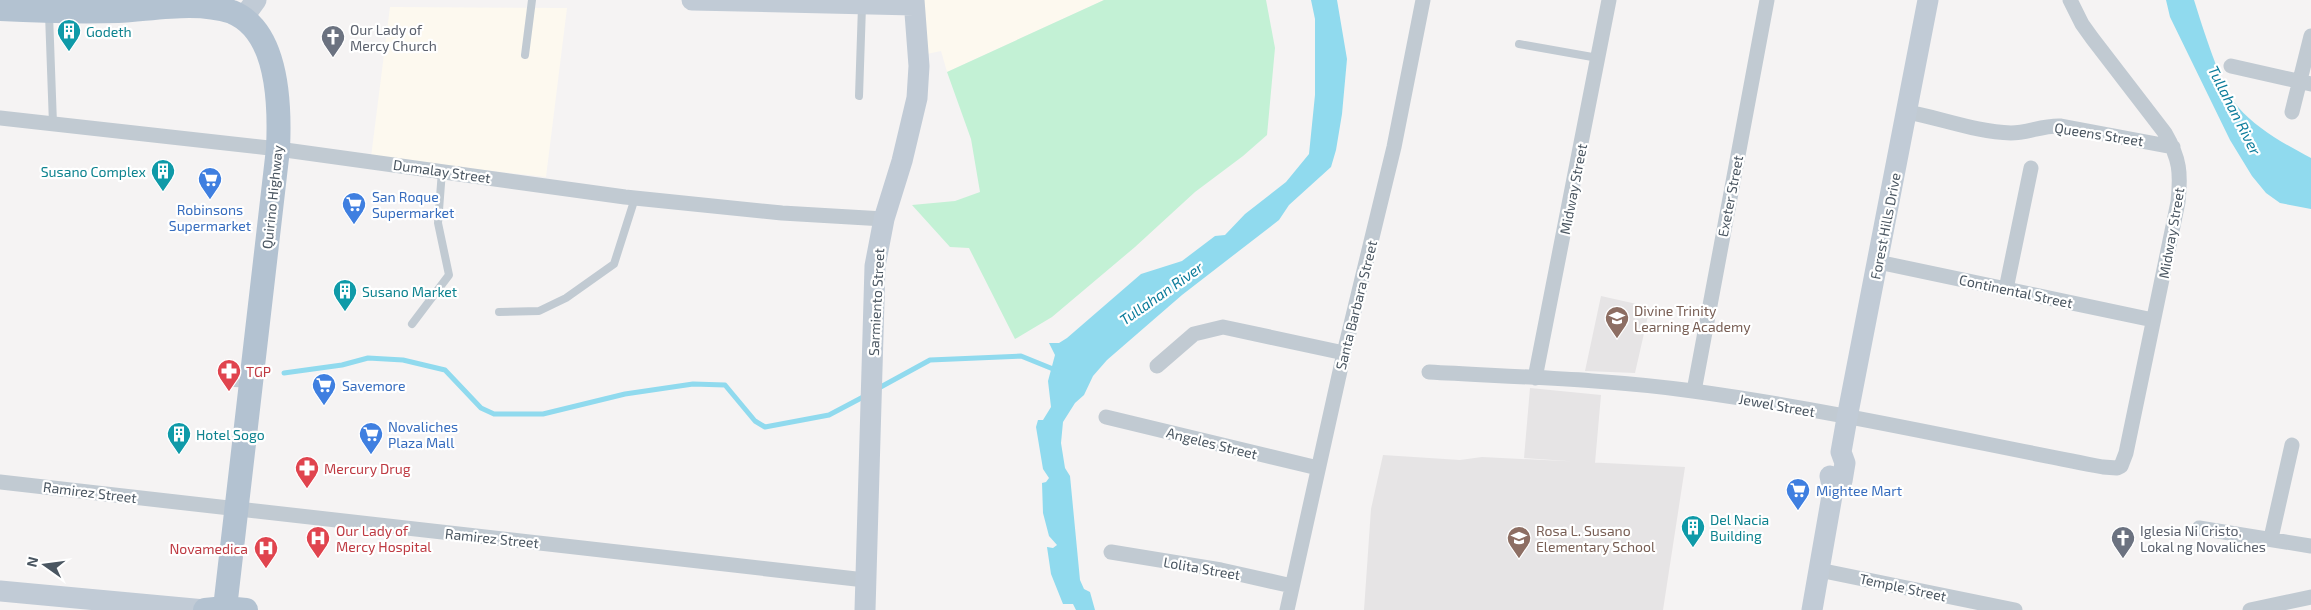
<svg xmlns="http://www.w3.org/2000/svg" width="2311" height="610" viewBox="0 0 2311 610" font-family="'Exo 2',sans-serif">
<rect width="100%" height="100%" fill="#f5f3f3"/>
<!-- commercial -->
<path fill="#fdf9ef" d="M917,0H1104L947,72L941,51L922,55Z
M390,7L567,8L546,177L371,157Z"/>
<!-- education -->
<path fill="#e6e4e5" d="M1601,296L1650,307L1635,373L1585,371Z
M1530,388L1601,395L1595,463L1524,458Z
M1383,455L1460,460L1482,457L1685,467L1663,610H1364L1371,509Z"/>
<!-- green -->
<path fill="#c3f1d5" d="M1104,0H1266L1275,48L1267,135L1243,156L1195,192L1135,247L1052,317L1015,339L969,248L950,247L912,205L955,201L980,192L971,139L947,72Z"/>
<!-- water -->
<path fill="#90daee" d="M1311,0H1337L1347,59L1342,114L1336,150L1331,167L1289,205L1279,220L1182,295L1107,360L1093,376L1084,395L1075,403L1063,422L1061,443L1065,468L1070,476L1080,580L1084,589L1090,592L1095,610H1076L1073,604H1063L1051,574L1047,547L1053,548L1057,545L1049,536L1043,513L1042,483L1046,482L1049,478L1043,469L1036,427L1038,420H1043L1051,407L1048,381L1055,355L1049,343H1059L1067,338L1141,274L1182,261L1215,236L1225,235L1245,214L1286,182L1309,154L1315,95V19Z
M2166,0H2194C2203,28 2220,85 2238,107C2257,129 2286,145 2311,158V209L2280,203L2266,193L2252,176L2230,140L2170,17Z"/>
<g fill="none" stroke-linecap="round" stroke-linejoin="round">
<!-- stream -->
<path stroke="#90daee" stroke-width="5" d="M284,373L342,365L368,358L403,360L445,370L481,408L494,414H543L625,394L693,384L725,385L755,421L765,427L829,415L865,396
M877,389L930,360L1021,356L1058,371"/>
<!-- lane -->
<path stroke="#c1cad2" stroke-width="8" d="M49,14L53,124
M1519,44L1598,58
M525,55L532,0
M859,96L862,6
M499,312L539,311L566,298L614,264L635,198
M412,324L449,275L438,223L442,171
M235,383L249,384"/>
<!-- street -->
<path stroke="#c1cad2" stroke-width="15" d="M2231,66L2311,84
M1907,112C1941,118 1976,132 2011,133C2028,133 2043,125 2061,126L2173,147
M2292,112L2311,36
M0,118L278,149L625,197L782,213L884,219
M1878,262L2153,320
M2006,289L2031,168
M1157,366L1194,334L1223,327L1344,353
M1429,372C1517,377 1606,379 1693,391C1831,410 1967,441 2103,467L2117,468L2121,466L2126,453L2178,202C2181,173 2180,159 2165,133L2092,38L2082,24L2070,0
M1535,378L1609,0
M1694,391L1767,0
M1106,417L1318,468
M0,482L865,580
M2199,528L2311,546
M2271,538L2292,445
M1111,552L1221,570L1292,586
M1819,570L2015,610
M1287,610L1344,353L1394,147L1423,0
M2250,610L2311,597"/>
<!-- secondary -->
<path stroke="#c1cbd6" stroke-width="21" d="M692,0L914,5
M243,18L256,0
M1833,490L1842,481L1845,463L1841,452L1847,418L1928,0
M0,591L205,610
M865,610L875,266L884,219L902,161L917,98L919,66L914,0
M1812,610L1833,490L1830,476"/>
<!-- primary -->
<path stroke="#b3c2d1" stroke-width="24" d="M0,9C39,11 79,12 118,11C154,9 197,0 232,12C279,31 280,107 278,149L225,608
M205,610L225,608L246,610"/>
</g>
<!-- icons -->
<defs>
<g id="building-pin" transform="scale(1.25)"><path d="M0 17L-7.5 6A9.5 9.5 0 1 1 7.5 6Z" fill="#0f9aa8" stroke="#fff"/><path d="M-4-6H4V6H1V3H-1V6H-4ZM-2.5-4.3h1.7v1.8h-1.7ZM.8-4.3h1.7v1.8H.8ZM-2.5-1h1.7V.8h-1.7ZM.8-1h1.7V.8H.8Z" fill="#fff"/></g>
<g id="church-pin" transform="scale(1.25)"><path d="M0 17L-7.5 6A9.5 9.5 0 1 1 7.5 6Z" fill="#6b7280" stroke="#fff"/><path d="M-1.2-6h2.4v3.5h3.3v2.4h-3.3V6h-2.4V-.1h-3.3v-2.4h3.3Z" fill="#fff"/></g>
<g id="supermarket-pin" transform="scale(1.25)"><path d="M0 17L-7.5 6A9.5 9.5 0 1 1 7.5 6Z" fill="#3f7fe0" stroke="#fff"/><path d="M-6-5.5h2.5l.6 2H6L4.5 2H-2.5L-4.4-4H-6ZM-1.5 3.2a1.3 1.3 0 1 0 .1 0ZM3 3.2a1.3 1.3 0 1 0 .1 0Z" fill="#fff"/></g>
<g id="school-pin" transform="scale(1.25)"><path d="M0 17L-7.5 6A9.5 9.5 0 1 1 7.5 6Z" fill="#8d6e63" stroke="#fff"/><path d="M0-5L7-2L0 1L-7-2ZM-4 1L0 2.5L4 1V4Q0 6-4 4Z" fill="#fff"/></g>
<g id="pharmacy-pin" transform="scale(1.25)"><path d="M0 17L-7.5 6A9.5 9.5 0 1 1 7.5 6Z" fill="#e0444e" stroke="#fff"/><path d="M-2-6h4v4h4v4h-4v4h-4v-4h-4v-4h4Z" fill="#fff"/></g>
<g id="hospital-pin" transform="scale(1.25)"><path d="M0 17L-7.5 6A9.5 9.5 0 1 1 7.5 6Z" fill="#e0444e" stroke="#fff"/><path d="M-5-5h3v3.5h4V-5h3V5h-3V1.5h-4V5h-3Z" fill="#fff"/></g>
</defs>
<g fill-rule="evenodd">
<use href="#building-pin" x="69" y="31"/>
<use href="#church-pin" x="333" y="37"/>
<use href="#building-pin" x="163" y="171"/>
<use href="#supermarket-pin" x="210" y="179"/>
<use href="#supermarket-pin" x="354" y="204"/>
<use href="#building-pin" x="345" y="291"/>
<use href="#school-pin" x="1617" y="318"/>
<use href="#pharmacy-pin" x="229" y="371"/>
<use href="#supermarket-pin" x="324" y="385"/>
<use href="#building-pin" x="179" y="434"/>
<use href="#supermarket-pin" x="371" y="434"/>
<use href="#pharmacy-pin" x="307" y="468"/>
<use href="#supermarket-pin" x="1798" y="490"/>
<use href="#building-pin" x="1693" y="527"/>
<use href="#hospital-pin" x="318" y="538"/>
<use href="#school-pin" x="1519" y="538"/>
<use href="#church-pin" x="2123" y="538"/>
<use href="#hospital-pin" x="266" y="548"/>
</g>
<g text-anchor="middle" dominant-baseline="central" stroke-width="4.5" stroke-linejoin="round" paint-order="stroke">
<!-- worship labels -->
<g font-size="14" fill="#5b616d" stroke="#fff" text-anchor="start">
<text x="350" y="29">Our Lady of<tspan x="350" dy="16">Mercy Church</tspan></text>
<text x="2140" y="530">Iglesia Ni Cristo,<tspan x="2140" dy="16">Lokal ng Novaliches</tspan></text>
</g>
<!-- culture labels -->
<g font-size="14" fill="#0d838f" stroke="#fff" text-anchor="start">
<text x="86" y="31">Godeth</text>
<text x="146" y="171" text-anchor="end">Susano Complex</text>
<text x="362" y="291">Susano Market</text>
<text x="196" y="434">Hotel Sogo</text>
<text x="1710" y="519">Del Nacia<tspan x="1710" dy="16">Building</tspan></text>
</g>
<!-- street labels -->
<g font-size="14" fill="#4a5661" stroke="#fff">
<text transform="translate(2099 134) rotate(9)">Queens Street</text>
<text transform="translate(442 171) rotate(8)">Dumalay Street</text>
<text transform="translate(1573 189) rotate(-79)">Midway Street</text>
<text transform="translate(1730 196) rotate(-79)">Exeter Street</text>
<text transform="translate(272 197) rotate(-84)">Quirino Highway</text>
<text transform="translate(1885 226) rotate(-79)">Forest Hills Drive</text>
<text transform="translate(2171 233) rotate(-80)">Midway Street</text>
<text transform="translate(2016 291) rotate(12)">Continental Street</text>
<text transform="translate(876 302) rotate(-87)">Sarmiento Street</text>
<text transform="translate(1356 305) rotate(-76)">Santa Barbara Street</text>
<text transform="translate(1777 405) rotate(10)">Jewel Street</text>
<text transform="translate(1212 443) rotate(14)">Angeles Street</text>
<text transform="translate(90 492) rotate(7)">Ramirez Street</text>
<text transform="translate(492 538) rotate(6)">Ramirez Street</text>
<text transform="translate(1202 568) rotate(10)">Lolita Street</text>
<text transform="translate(1903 587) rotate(12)">Temple Street</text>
</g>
<!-- shop labels -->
<g font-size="14" fill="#366cbe" stroke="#fff" text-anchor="start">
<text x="372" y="196">San Roque<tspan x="372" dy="16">Supermarket</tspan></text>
<text x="210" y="209" text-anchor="middle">Robinsons<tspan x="210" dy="16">Supermarket</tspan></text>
<text x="342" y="385">Savemore</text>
<text x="388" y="426">Novaliches<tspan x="388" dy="16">Plaza Mall</tspan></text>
<text x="1816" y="490">Mightee Mart</text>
</g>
<!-- education labels -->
<g font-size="14" fill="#785e54" stroke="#fff" text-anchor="start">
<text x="1634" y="310">Divine Trinity<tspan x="1634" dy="16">Learning Academy</tspan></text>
<text x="1536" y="530">Rosa L. Susano<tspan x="1536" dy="16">Elementary School</tspan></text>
</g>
<!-- health labels -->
<g font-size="14" fill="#be3a42" stroke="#fff" text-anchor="start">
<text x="246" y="371">TGP</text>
<text x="324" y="468">Mercury Drug</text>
<text x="336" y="530">Our Lady of<tspan x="336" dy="16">Mercy Hospital</tspan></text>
<text x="248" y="548" text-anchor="end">Novamedica</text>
</g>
<!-- water labels -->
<g font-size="15" font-style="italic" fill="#0c7c9b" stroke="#fff">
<text transform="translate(2235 110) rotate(63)">Tullahan River</text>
<text transform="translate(1161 293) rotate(-35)">Tullahan River</text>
</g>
</g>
<!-- north arrow -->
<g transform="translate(45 565) rotate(284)" stroke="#ffffff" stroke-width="4" paint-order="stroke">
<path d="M0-4L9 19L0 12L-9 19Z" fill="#4a5661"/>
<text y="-8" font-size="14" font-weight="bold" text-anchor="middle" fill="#4a5661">N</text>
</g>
</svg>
